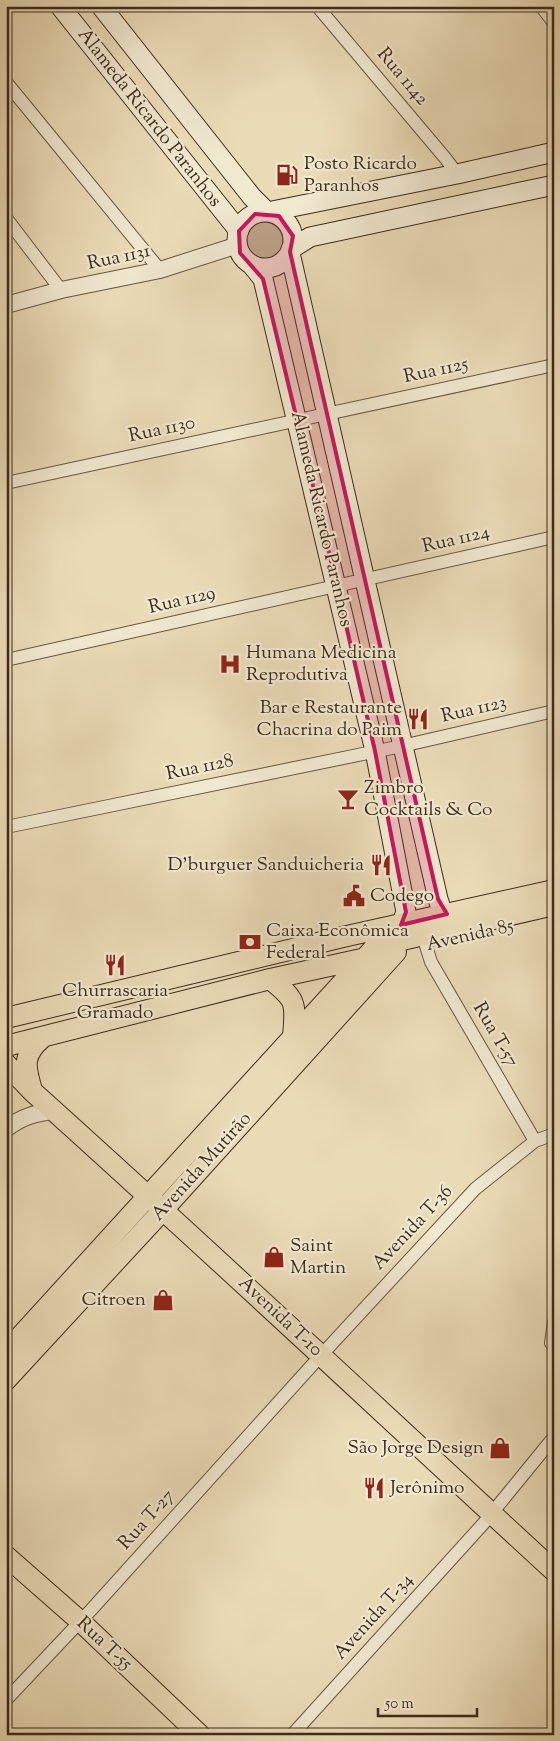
<svg xmlns="http://www.w3.org/2000/svg" width="560" height="1741" viewBox="0 0 560 1741" font-family="'Sorts Mill Goudy',serif">
<rect width="100%" height="100%" fill="#eadbb7"/>
<filter id="stains"><feTurbulence type="fractalNoise" baseFrequency=".004" numOctaves="4"/><feColorMatrix values="0 0 0 0 .2 0 0 0 0 .09 0 0 0 0 .02 0 0 0 .5 -.17"/></filter>
<radialGradient id="worn" r=".72"><stop offset=".6" stop-color="#630" stop-opacity="0"/><stop offset="1" stop-color="#630" stop-opacity=".3"/></radialGradient>
<!-- green -->
<path fill="#b6c08f" stroke="#797656" d="M245 241a19 19 0 1 1 38 0a19 19 0 1 1-38 0Z"/>
<g fill="none" stroke-linecap="round" stroke-linejoin="round">
<!-- minor casing -->
<g stroke="#685744" stroke-width="14">
<path id="minor" d="M317,6L446,159L457,174
M541,6L554,23
M6,82L160,270
M6,218L61,290
M6,483L554,365
M6,660L554,537
M6,827L402,746L554,711
M426,946L431,962L535,1141
M554,1322L551,1343L554,1346
M6,1700L91,1610L314,1363L475,1189L535,1141L554,1134
M292,1735L483,1524L554,1437"/>
</g>
<!-- tertiary casing -->
<g stroke="#685744" stroke-width="18">
<path id="tertiary" d="M6,305L61,290L160,270L238,245
M6,1129C21,1117 35,1113 54,1111"/>
</g>
<!-- secondary casing -->
<g stroke="#3c2b1d" stroke-width="21">
<path id="secondary" d="M60,6L239,231
M101,6L252,197L267,212
M267,212L457,174L554,152
M237 240a28 28 0 1 1 56 0a28 28 0 1 1-56 0Z
M291,249L310,237L554,185
M290,253L438,899L441,908L447,914
M251,264L263,279L375,751L406,912L401,925"/>
</g>
<!-- primary casing -->
<g stroke="#3c2b1d" stroke-width="22">
<path id="primary" d="M270,979C297,1000 296,1003 293,1036
M6,1018L347,936L554,890
M6,1046L270,979L366,958
M6,1064L33,1092C208,1249 380,1411 554,1571
M32,1090C25,1067 22,1055 42,1038
M6,1352L376,946L554,905
M6,1380L163,1210L396,952
M6,1556L80,1621L200,1735"/>
</g>
<!-- minor -->
<use href="#minor" stroke="#f1e8d0" stroke-width="12"/>
<!-- tertiary -->
<use href="#tertiary" stroke="#f1e8d0" stroke-width="16"/>
<!-- secondary -->
<use href="#secondary" stroke="#f1e8d0" stroke-width="19"/>
<!-- primary -->
<use href="#primary" stroke="#eadbb7" stroke-width="20"/>
</g>
<!-- marked area -->
<path fill="#c2185b" fill-opacity="0.2" stroke="#c2185b" stroke-width="4" stroke-linejoin="round" d="M255,214L279,216L293,236L290,252L438,899L447,914L401,925L406,912L375,751L337,586L263,279L240,253L239,231Z"/>
<!-- icons -->
<defs>
<g id="fuel-bare" transform="scale(1.725)"><path d="M-5.5-6h7V0h2V4h1.3V-2.5L3-4.5l.8-.8L6-3V5H2.5V1h-1V6h-7ZM-4.2-4.7v3.2H.2V-4.7Z" fill="#8f2418" stroke="#f1e8d0" stroke-width="2.5" paint-order="stroke"/></g>
<g id="hospital-bare" transform="scale(1.725)"><path d="M-5-5h3v3.5h4V-5h3V5h-3V1.5h-4V5h-3Z" fill="#8f2418" stroke="#f1e8d0" stroke-width="2.5" paint-order="stroke"/></g>
<g id="restaurant-bare" transform="scale(1.725)"><path d="M-5-6h1v4h1v-4h1v4h1v-4h1v5L-1.5 .5V6h-2V.5L-5-1ZM5-6V6H3V1.5H1.5Q1.5-4 5-6Z" fill="#8f2418" stroke="#f1e8d0" stroke-width="2.5" paint-order="stroke"/></g>
<g id="bar-bare" transform="scale(1.725)"><path d="M-6-5H6L.8 .8V4.5H3.5V6h-7V4.5H-.8V.8Z" fill="#8f2418" stroke="#f1e8d0" stroke-width="2.5" paint-order="stroke"/></g>
<g id="civic-bare" transform="scale(1.725)"><path d="M-.6-6.5H3V-4.5H.6V-3L4-1V1h2V6H-6V1h2V-1L-.6-3ZM-1.2 2.5V6h2.4V2.5Z" fill="#8f2418" stroke="#f1e8d0" stroke-width="2.5" paint-order="stroke"/></g>
<g id="bank-bare" transform="scale(1.725)"><path d="M-6-4H6V4H-6ZM0-2.3a2.3 2.3 0 1 0 0 4.6a2.3 2.3 0 1 0 0-4.6Z" fill="#8f2418" stroke="#f1e8d0" stroke-width="2.5" paint-order="stroke"/></g>
<g id="shop-bare" transform="scale(1.725)"><path d="M-5-2.5h2.3a2.7 3.5 0 0 1 5.4 0H5L5.5 6h-11ZM-1.5-2.5h3a1.5 2.3 0 0 0-3 0Z" fill="#8f2418" stroke="#f1e8d0" stroke-width="2.5" paint-order="stroke"/></g>
</defs>
<g fill-rule="evenodd">
<use href="#fuel-bare" x="287" y="175"/>
<use href="#hospital-bare" x="230" y="664"/>
<use href="#restaurant-bare" x="418" y="719"/>
<use href="#bar-bare" x="348" y="799"/>
<use href="#restaurant-bare" x="381" y="865"/>
<use href="#civic-bare" x="354" y="896"/>
<use href="#bank-bare" x="250" y="942"/>
<use href="#restaurant-bare" x="115" y="965"/>
<use href="#shop-bare" x="274" y="1257"/>
<use href="#shop-bare" x="163" y="1300"/>
<use href="#shop-bare" x="500" y="1448"/>
<use href="#restaurant-bare" x="374" y="1488"/>
</g>
<g text-anchor="middle" dominant-baseline="central" stroke-width="4.5" stroke-linejoin="round" paint-order="stroke">
<!-- street labels -->
<g font-size="19" fill="#3c2b1d" stroke="#f1e8d0">
<text transform="translate(402 77) rotate(50)">Rua 1142</text>
<text transform="translate(149 118) rotate(52)">Alameda Ricardo Paranhos</text>
<text transform="translate(119 258) rotate(-12)">Rua 1131</text>
<text transform="translate(436 371) rotate(-12)">Rua 1125</text>
<text transform="translate(162 430) rotate(-12)">Rua 1130</text>
<text transform="translate(321 519) rotate(77)">Alameda Ricardo Paranhos</text>
<text transform="translate(456 540) rotate(-13)">Rua 1124</text>
<text transform="translate(182 601) rotate(-13)">Rua 1129</text>
<text transform="translate(474 710) rotate(-13)">Rua 1123</text>
<text transform="translate(200 768) rotate(-12)">Rua 1128</text>
<text transform="translate(470 936) rotate(-13)">Avenida 85</text>
<text transform="translate(495 1035) rotate(60)">Rua T-57</text>
<text transform="translate(202 1167) rotate(-48)">Avenida Mutirão</text>
<text transform="translate(413 1228) rotate(-47)">Avenida T-36</text>
<text transform="translate(280 1317) rotate(43)">Avenida T-10</text>
<text transform="translate(147 1520) rotate(-48)">Rua T-27</text>
<text transform="translate(374 1617) rotate(-48)">Avenida T-34</text>
<text transform="translate(104 1644) rotate(43)">Rua T-55</text>
</g>
<!-- poi labels -->
<g font-size="19" fill="#3c2b1d" stroke="#f1e8d0" text-anchor="start">
<text x="304" y="164">Posto Ricardo<tspan x="304" dy="22">Paranhos</tspan></text>
<text x="246" y="653">Humana Medicina<tspan x="246" dy="22">Reprodutiva</tspan></text>
<text x="402" y="708" text-anchor="end">Bar e Restaurante<tspan x="402" dy="22">Chacrina do Paim</tspan></text>
<text x="364" y="788">Zimbro<tspan x="364" dy="22">Cocktails &amp; Co</tspan></text>
<text x="364" y="865" text-anchor="end">D'burguer Sanduicheria</text>
<text x="370" y="896">Codego</text>
<text x="266" y="931">Caixa Econômica<tspan x="266" dy="22">Federal</tspan></text>
<text x="115" y="991" text-anchor="middle">Churrascaria<tspan x="115" dy="22">Gramado</tspan></text>
<text x="290" y="1246">Saint<tspan x="290" dy="22">Martin</tspan></text>
<text x="146" y="1300" text-anchor="end">Citroen</text>
<text x="484" y="1448" text-anchor="end">São Jorge Design</text>
<text x="390" y="1488">Jerônimo</text>
</g>
</g>
<!-- margin -->
<rect width="560" height="1741" fill="none" stroke="#eadbb7" stroke-width="25"/>
<rect x="8" y="8" width="545" height="1726" fill="none" stroke="#3c2b1d" stroke-width="2.5"/>
<rect x="12" y="12" width="535" height="1716" fill="none" stroke="#3c2b1d"/>
<!-- scale -->
<path d="M378 1708v8h99v-8" fill="none" stroke="#3c2b1d" stroke-width="2.5"/>
<text x="385" y="1708" font-size="15" fill="#3c2b1d" stroke="#f1e8d0" stroke-width="4" paint-order="stroke">50 m</text>
<rect width="100%" height="100%" filter="url(#stains)"/>
<rect width="100%" height="100%" fill="url(#worn)"/>
</svg>
